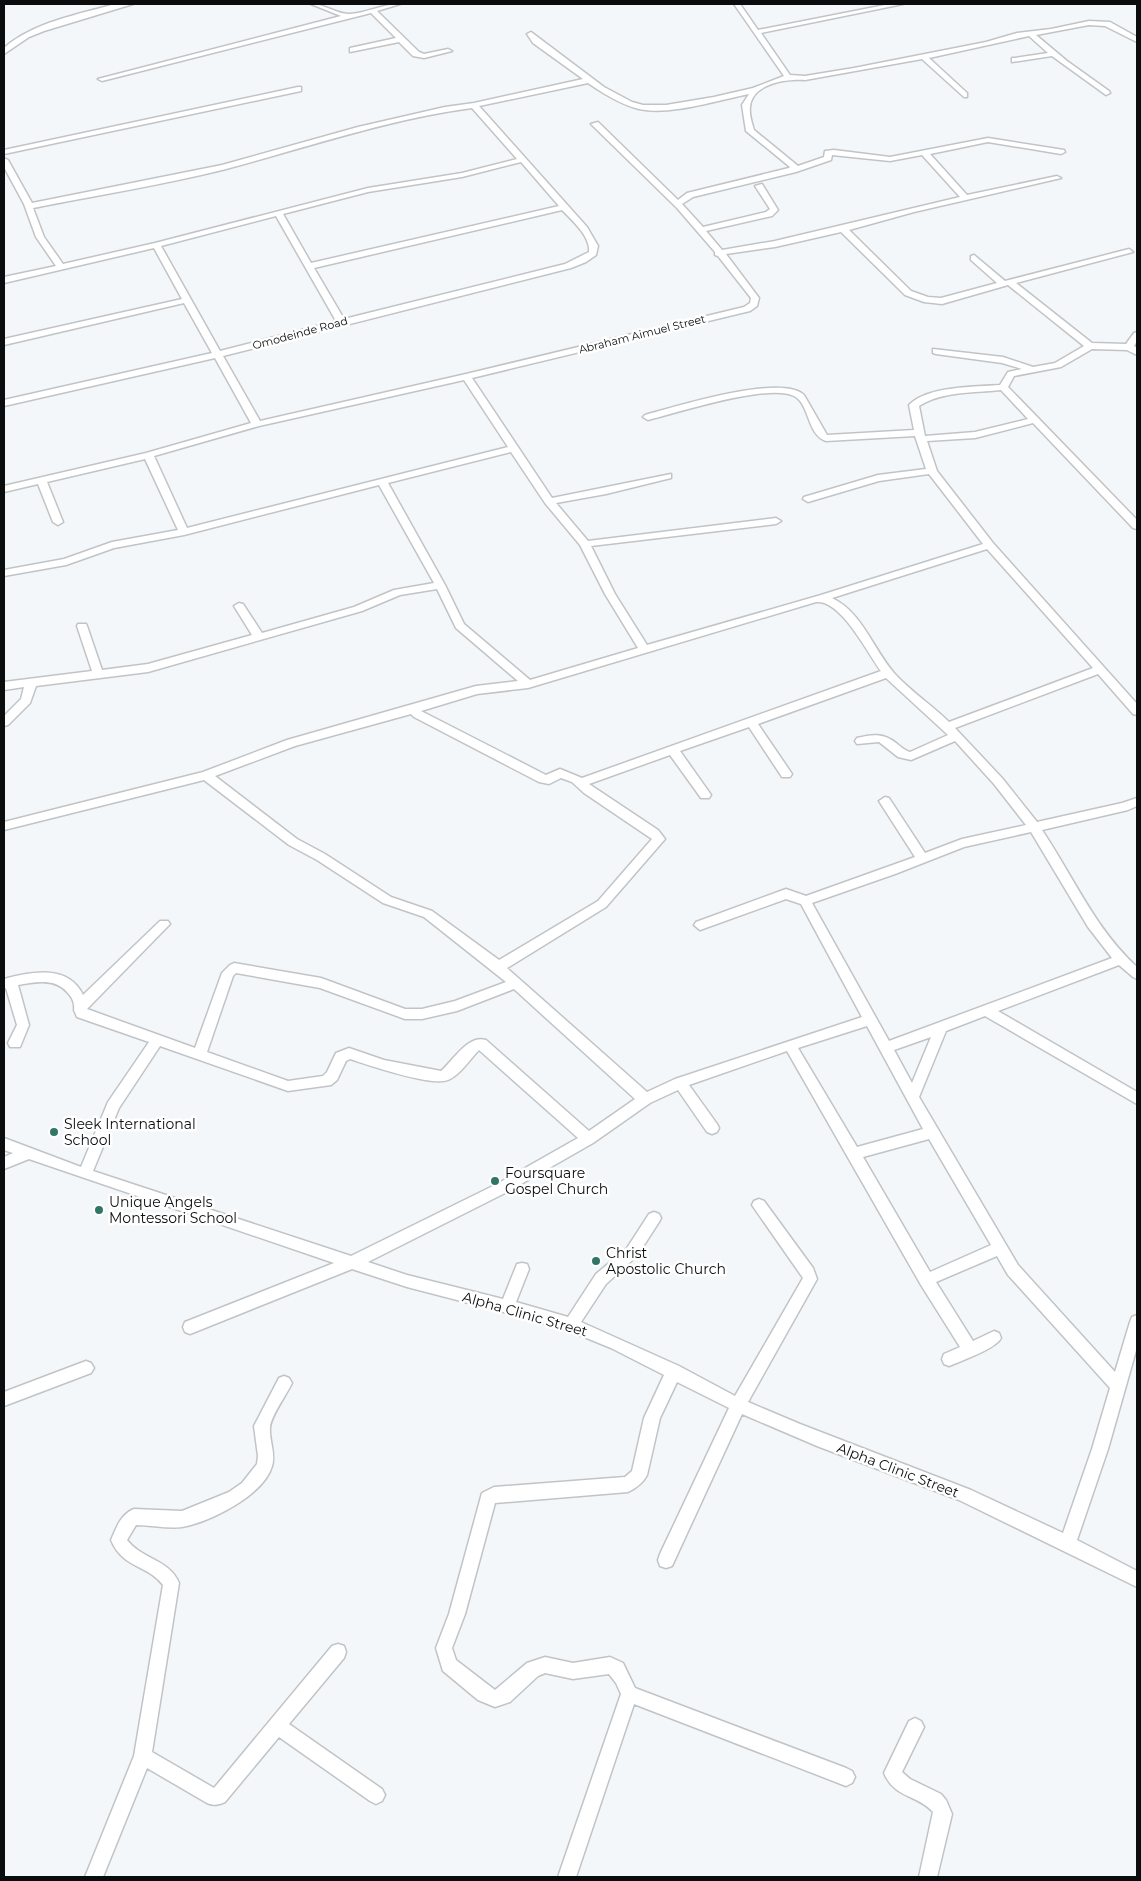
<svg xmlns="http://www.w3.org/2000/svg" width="1141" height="1881" viewBox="0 0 1141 1881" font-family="Montserrat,sans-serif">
<rect width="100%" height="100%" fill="#f4f7fa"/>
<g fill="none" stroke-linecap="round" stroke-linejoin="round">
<!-- minor casing -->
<g stroke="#c1c4c6" stroke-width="3">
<path id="minor" d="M115,4H133L44,31L29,37L4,54V48C34,22 77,15 115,4Z
M311,4C325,4 336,14 349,14C363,14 383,4 400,4L377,11L419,52L424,54L448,49L452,51L424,58L413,56L399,42L350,52V48L396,38L371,13L102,81L98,79L341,16Z
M734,4H740L758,30L890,4H903L761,33L790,75L805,76L854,68L986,42L1017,33L1051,29L1089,21L1110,22L1137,37V42L1105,26L1089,25L1036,35L1067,61L1109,91L1110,93L1106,95L1052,56L1012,62V58H1015L1048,53L1029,36L929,58L967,93V97H964L922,59L805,80C787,79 752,83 750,107C749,115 752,123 754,130L798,166L824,157L825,151L834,150L890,157L988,138L1064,150L1065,152L1061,154L988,142L930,154L967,195L1057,176L1061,178L914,212L849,230L911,291L928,297L941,298L997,283L971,260V256L974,255L1005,281L1129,249L1133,252L1016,283L1092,343L1126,344L1134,333L1137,332V341L1134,346L1137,348V355L1127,350L1092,349L1061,367L1014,376L1008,387L1137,520V529L1133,528L1033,423L975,438L927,441L937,471L993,543L1137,704V715L1133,714L1098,674L955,728L1002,778L1037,822L1122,803L1137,798V806L1128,810L1042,830C1073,876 1095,929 1137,967V979L1133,977L1119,965L998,1011L1137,1092V1104L985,1016L946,1031L919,1097L1018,1265L1115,1372L1130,1322L1132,1317L1137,1315V1347L1108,1449L1077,1540L1137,1571V1587L959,1500L817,1446L742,1414L672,1566L666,1568L660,1566L658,1560L660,1554L729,1408L677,1382L660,1418L647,1475C643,1483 636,1488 628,1492L495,1503L465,1614L452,1648L456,1660L495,1690L527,1663L545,1657L573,1663L610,1657L623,1663L635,1688L846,1768L852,1771L855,1777L852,1783L846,1786L634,1704L576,1877H558L621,1694L616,1683L609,1674L573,1679L545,1673L538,1676L510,1702L495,1707L478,1700L443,1671L436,1648L449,1614L482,1493L494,1487L625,1477L632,1471L644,1418L664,1375L611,1348L572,1332L519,1316L407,1287L352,1269L190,1334L185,1332L183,1327L185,1322L334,1263L29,1159L4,1169V1157L13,1153L4,1150V1138L81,1167L108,1102L149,1042L77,1017L74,1010C75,1003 72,997 67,992C55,978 35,982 18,985L29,1025L20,1047H10L8,1043L17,1025L6,988L4,989V979C31,972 68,964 83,995L160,921H168L170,924L87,1009L195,1048L222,973L230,965L234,963L321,978L405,1009H422L455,1001L506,982L424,917L383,903L317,860L289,845L204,780L4,830V822L203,772L287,740L476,686L518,681L456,628L437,589L400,595L362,611L148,672L36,686L30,703L8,725L4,726V716L21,699L24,687L4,690V682L92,671L77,626L78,624H86L87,626L102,670L148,664L252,635L234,606L239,603L243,604L262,633L354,607L394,590L434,583L379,485L184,535L114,548L66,565L4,576V570L64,559L112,542L178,530L145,459L47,482L63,522L58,525L53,522L38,484L4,492V486L146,453L251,423L215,358L4,406V400L212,353L184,303L4,345V339L182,299L154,248L4,283V277L56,266L36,237L24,204L4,167V158L8,160L32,203L222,165L358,127L445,107L474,103L583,79L533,43L527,34L531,32L604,87L632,102L643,105H666L714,97L753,88L784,76ZM588,83C604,94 620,104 639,109C670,116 718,100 749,94L742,105L746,131L790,167L789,168L687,193L678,200L598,122L591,124L677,208L715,252V255L718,256L751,298L750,303L744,307L466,374L260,421L223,356L571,268L586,262L596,255L598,246L587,227L479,106ZM472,108L517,159L462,173L368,188L155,243L63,264L44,237L33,208C97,195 163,185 226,169C308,147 389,119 472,108ZM832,155L890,161L922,155L960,197L775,241L722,250L706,231L772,216L778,210L762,184L755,186L770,209L766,212L703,227L682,204L693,197L796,172L831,160ZM521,162L559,206L311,263L283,214L368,192L462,177ZM562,210C572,220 591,237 589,252L565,264L344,319L314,268ZM276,216L336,321L220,351L161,246ZM841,232L905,295L924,302L942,304L1008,285L1084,346L1055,363L1033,367L1003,357L933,349V353L936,354L1002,363L1022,369L1008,372L1000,385C975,387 927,386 909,405L914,430L827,435L804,395C782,373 674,407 645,415L643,417L648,420C677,413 768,383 794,396C810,404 807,435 826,441L915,436L926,469L878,475L804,497L803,499L808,502L879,481L929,474L983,544L821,595L647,645L615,594L591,546L776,524L781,521L776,518L588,541L556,503L606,494L671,478V474L552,498L472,378L750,311L757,306L759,298L726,254L775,247ZM464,380L508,447L187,528L154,456L259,426ZM1001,390L1028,419L975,432L925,436L919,406C942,391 974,393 1001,390ZM511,452L545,503L580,545L605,594L638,648L530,680L464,624L445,585L388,483ZM987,549L1093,668L949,722C932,705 910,691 894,673C873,649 862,612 832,598ZM816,602C841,599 868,654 881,671L582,778L560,769L546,775L421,711L477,694L528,688ZM886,678L948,735L910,752C904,750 901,747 896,743C884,733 872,734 857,738L855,741L857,744L879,742L898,757L911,760L955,741L994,784L1026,825L962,839L925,853L889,798L885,797L879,801L915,857L806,896L786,889L696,922L694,925L700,930L786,899L801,904L862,1017L675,1079L647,1092L507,968L606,907L665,839L658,830L589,784L670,755L701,798H709L711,795L709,792L680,751L749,727L782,777H790L792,774L790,771L758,724ZM411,714L414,717L539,782L549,784L561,778L572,782L584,793L652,839L598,901L499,960L432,911L391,897L325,854L297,839L215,776L295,746ZM1031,832L1088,927L1112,958L889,1041L812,903L895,874L964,847ZM236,973L320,988L405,1019H422L457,1011L514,989L635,1099L589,1131L486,1040C468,1034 453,1061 441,1071L384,1060L349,1048L336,1053L327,1072L323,1076L288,1081L207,1052L233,976ZM867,1026L923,1129L857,1147L798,1048ZM931,1037L912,1083L894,1050ZM160,1046L288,1091L331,1085L337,1080L346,1061L350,1059C368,1065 432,1087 448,1080C460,1075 470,1059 479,1050L578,1138L497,1184L351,1256L93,1171L119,1108ZM787,1051L921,1285L960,1347L944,1354L942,1359L944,1364L949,1366C961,1361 997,1348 1001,1338L999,1333L994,1331L973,1341L936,1282L997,1256L1008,1275L1110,1388L1092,1449L1063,1533L971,1490L800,1424L748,1402L817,1279L813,1268L764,1201L759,1199L754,1201L752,1205L803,1278L735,1396L679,1366L581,1322L606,1284L637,1256L659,1222L661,1218L659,1214L654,1212L649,1214L627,1248L596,1274L568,1317L516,1302L529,1269L527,1264L522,1263L517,1264L503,1299L407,1275L368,1262L507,1192L593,1143L650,1103L678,1090L707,1132L712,1134L717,1132L719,1128L717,1124L689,1085ZM929,1139L991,1245L930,1272L863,1157Z
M298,87H301V91L4,154V150Z
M86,1361L91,1363L94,1368L91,1373L4,1406V1392Z
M284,1376L289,1378L292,1383C287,1394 270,1417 270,1428C269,1441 276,1453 272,1466C264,1495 210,1522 182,1527C168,1529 151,1525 136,1525L127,1540C141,1559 169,1559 179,1583L152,1752L214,1788L332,1646L338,1644L344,1646L346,1652L344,1658L289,1724L382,1789L385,1795L382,1801L376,1804L370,1801L279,1737L225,1802C218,1805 214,1806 207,1803L147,1768L103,1877H85L134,1756L163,1585C147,1564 123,1569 111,1540C117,1527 120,1515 134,1509L182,1511L229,1492L242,1483L257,1464L258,1456L254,1426L279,1378Z
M915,1718L921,1721L924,1727L902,1772L910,1779L941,1794L946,1800L952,1814L937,1877H919L933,1812C917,1794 895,1799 884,1773L909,1721Z"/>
</g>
<!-- minor -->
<use href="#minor" fill="#fff" fill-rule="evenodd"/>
</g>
<!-- markers -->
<g fill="#317567" stroke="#fff" stroke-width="2">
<circle cx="54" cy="1132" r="5"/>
<circle cx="495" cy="1181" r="5"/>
<circle cx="99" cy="1210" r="5"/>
<circle cx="596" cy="1261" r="5"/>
</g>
<g text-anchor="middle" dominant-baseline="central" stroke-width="5" stroke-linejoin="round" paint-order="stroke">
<!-- far-street labels -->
<g font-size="11" fill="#0b0c0d" stroke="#fff">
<text transform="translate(300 333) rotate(-15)">Omodeinde Road</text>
<text transform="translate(642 334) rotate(-14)">Abraham Aimuel Street</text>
</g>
<!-- poi labels -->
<g font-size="14" fill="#0b0c0d" stroke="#fff" text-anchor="start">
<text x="64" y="1124">Sleek International<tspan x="64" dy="16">School</tspan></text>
<text x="505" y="1173">Foursquare<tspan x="505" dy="16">Gospel Church</tspan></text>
<text x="109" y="1202">Unique Angels<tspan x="109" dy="16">Montessori School</tspan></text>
<text x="606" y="1253">Christ<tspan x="606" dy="16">Apostolic Church</tspan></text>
</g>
<!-- street labels -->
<g font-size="14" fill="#0b0c0d" stroke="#fff">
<text transform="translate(525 1314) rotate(16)">Alpha Clinic Street</text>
<text transform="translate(898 1470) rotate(21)">Alpha Clinic Street</text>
</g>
</g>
<!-- border -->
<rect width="1141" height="1881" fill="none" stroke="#0b0c0d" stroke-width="10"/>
</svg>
